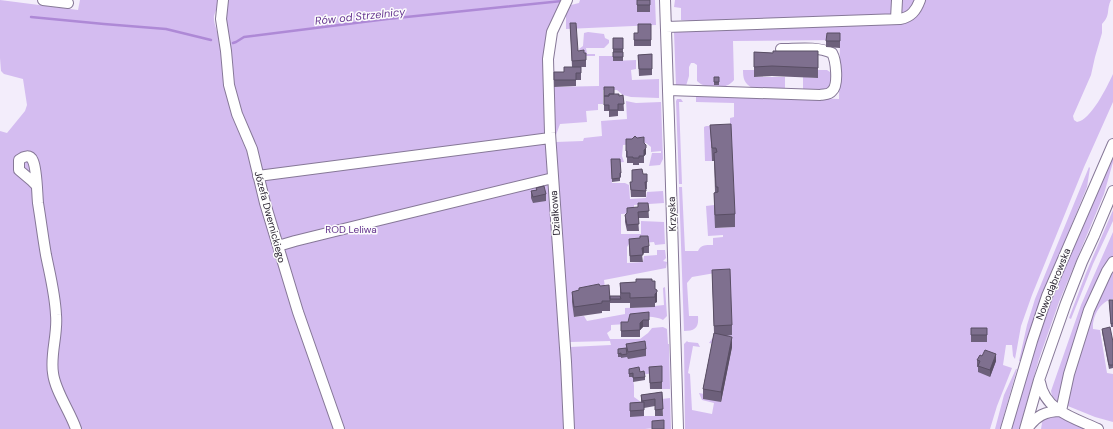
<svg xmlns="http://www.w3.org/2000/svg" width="1113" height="429" viewBox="0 0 1113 429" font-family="'DM Sans',sans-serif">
<rect width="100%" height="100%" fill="#f3edfb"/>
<!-- green -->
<path fill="#d4bcf0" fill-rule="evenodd" d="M0,0L78,10L80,0H220C219,6 215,11 214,16C213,23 219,34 219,42L228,41L226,31L227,0H563L550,28L567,429H0V131L7,133L25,111L27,105L23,79L4,74L1,71L0,58Z
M580,0H655L656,25L566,29V14L571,5L579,3Z
M675,0H1111C1106,10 1111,15 1102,24V33L1095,57L1091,75L1073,116L1074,120L1077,122C1091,120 1107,87 1113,74V102L1084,167L1032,295L1021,326L1015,359L1013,356L1012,345H1006L1003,365L1012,368L997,406L990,429H685L684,344L687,341L688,342L698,343L700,347L693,346L688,373L690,374L692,410L712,414L714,403L702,400L699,393L704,394L721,402L732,347L709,343L714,336L732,335L715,273L692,277L687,283L689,316H698C699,328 695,331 684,331L679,187H682L685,251H698C701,244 707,245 713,245V238L723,237V235L708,236L706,206L714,205L716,228L735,227L711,138L712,161H705L704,129V127L706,126H730V118L734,117V103L696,102V97L698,95L839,99L840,40L733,41L734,80C727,90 706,90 697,81V65L694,63H691L689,67V76L686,86H676L674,32L720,30L710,23L681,20V8L674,7Z
M588,32L604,34L605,38L609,40V43L604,48H586L587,54H595V56H585L579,49L583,46L584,33Z
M599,56H613V61L636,60V69L631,70L632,80L659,79V98L631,97L623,95L617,90H603V104H598V110L586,111L587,122L560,124L556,135V142L583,141L584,138L602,136L601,121L627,119L626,101L636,103L661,102L663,159L660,165L649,166L652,153H661V151L651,152V147L646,143L623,145L622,156L624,162L611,163L612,183H625L629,185L630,199L646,198L647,192L663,191L664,203L634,205V213L621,214V234H641V221L664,222L665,244L655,245L654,242L629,244L627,247V263L643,262L644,256L657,255V250H665L666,258L663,261L667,262L666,268L604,280L605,288L574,317L584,316L587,321L625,314V308L655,307V306L664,305L663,288L665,287L667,316L663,320C658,316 635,315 630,319C628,320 627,322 626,324L611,325V330L607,333L610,339H640L648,333L652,328L663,327L667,329L668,344H669L670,389H662L661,372L640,375L629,373V377H633L634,386V397L641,402L644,416H663L662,399L670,398L671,429H664L663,427L645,429H572L551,80L554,78V87L599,86ZM610,341L611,345L570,347V342Z
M743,70H754V77H785V88H752C744,83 743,78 743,70Z
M818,70H827L830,72L832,78L830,88C823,91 810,92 803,89V77L818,78Z
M677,99H681L683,102H679L682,184H679L676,101Z
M1113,154V162L1104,194L1059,302L1039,359L1019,429H1011L1028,370L1050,304Z
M1089,167L1090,168L1087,187L1049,280L1020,361H1019L1027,325L1035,299Z
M1113,210V221L1093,264L1071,319L1069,318L1086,273Z
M1113,232V299C1100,301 1092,317 1093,329L1100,330L1107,373L1113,374V422L1095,417L1058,402L1052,396L1051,391L1081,305Z
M1016,369H1017L1000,429H995L1004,395Z
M1056,414L1090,429H1041L1043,417Z"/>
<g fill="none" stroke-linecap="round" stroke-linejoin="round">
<!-- stream -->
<path stroke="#ae89d6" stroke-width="2.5" d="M31,17L104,24L166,29L211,40
M233,43L236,42L244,37L387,19L562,1"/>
<!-- minor casing -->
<g stroke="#867897" stroke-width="12">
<path id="minor" d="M43,0L68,3
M223,0L221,19L226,51L229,85L237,114L252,149L265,203L298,312L339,429
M567,0L552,32L548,59L550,133L566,362L569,429
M665,0L670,151L678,429
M896,19L897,0
M666,27L900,19C911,17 916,11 920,0
M668,90L820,95C824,94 829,95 832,91C839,85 836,60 832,53C816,46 797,49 781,49
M258,176L550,138
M36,185L32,181L19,170V160C24,156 30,154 33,161C37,170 37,193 38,203C41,221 43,238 46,255C50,275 55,294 56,315C58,334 50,354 53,373C55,391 70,411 76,429
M278,246L295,241L376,221L553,178
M1040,382C1045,411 1074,418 1098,429
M1061,411L1069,374L1089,310L1107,271L1113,262
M1006,429L1032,341L1047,296L1113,144
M1025,429L1039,380L1066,303L1082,262L1094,236L1113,191
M1027,429C1036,416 1045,411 1061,411"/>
</g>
<!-- minor -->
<use href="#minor" stroke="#fff" stroke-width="10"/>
</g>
<!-- wall -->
<path fill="#6d607b" d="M637,0H650V12H637Z
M570,23L578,51L584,53H586V67H581V80H576V86L554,87V72H564L572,67Z
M651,24V46H634V33H638Z
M840,33V48L826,47V41Z
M613,38H623V61H613Z
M818,51V78L772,76L754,77V52L773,53Z
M652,54V75L639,76L638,55Z
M714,77H719V85H714Z
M604,87L614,94L619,96L623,95L624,111H618V116L609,117V111H604Z
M710,125L735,214V227L715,228L714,205V193L715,192L714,161H712Z
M637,138L644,143L646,154L644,156V163H639V165H633V163H627V157L626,158V151Z
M611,159L621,173V177H620V181L612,182Z
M643,174H647V189H646V197H631L630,182H632Z
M536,188L546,194V201L533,203L531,198V191L536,190Z
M648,203L649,218H638L639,231H627L625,222V215L638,207Z
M629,239L649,246V253H644L642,255L643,262H630Z
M712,270L732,325V335L726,336L732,347L721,402L703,399V389L714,333Z
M652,281L655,289L657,302L655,303V307L630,308V303H610V311H602V313L574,317L572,302V292L579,290V288L600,286L610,296L620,298V283Z
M1109,300H1113V327H1111Z
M649,312V327H643L640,330V337H621V322H628Z
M971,328H987V342H971Z
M1102,329L1113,342V368L1109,369L1102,332Z
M626,344L646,349V356L628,359L627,357L621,358V357H618V349L626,348Z
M977,360L996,361L990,377L978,372V367H977Z
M649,367L662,382V389H650Z
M629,369L640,372L645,377V380L633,382V377H629Z
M662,392L663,416H655V406L644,408V416L630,417V403L641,402V395Z"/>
<!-- shaded-wall -->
<path fill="#594e64" d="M646,148V154L644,156V150Z
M644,247V253L642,255V248Z
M657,292V302L655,303V294Z
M643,320V327L640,330V323Z
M732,337V347L721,402V392Z
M996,354V361L990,377V370Z"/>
<!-- building -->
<path fill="#7f708f" stroke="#594e64" d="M637,0H650V5H637Z
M570,23H576L578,51L584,50V53H586V60L572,61Z
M638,24H651V40H634V33H638Z
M827,33H840V41H826Z
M613,38H623V49H613Z
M773,51H818V68L772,66L754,67V52L773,53Z
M613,52H623V57H613Z
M652,54V69H639L638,55Z
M564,67H581V73H576V80H554V72H564Z
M714,77H719V82H714Z
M604,87H614V94H609V96H604Z
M609,94H619V96L623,95L624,104H618V110H609V105H604V96H609Z
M731,124L735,214L715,215L714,193L718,192V187H716L714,153L717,152L716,148H712L710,125Z
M635,136L637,138L644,137V143L646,145V148L644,150V156H639V158H633V157H627V151H626V139H632Z
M611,159H620L621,173H620V178L612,179Z
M642,169L643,174H647V182H645L646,191L631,190L630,182H632V170Z
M544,186L546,194L533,197L531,191L537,190L536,188Z
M638,203H648L649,211L638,212L639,224L627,225L625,215L627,213V208L638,207Z
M640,236H648L649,246L644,247L642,248L643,255L630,256L629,239L640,238Z
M730,269L732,325L714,326L712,270Z
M636,279H652V281H655V289L657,290V292L655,294V297L630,298V293H621L620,283L636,282Z
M599,284L600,286L609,285L610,301H602V303L574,307L572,292L579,290V288Z
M610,296H620L621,299H610Z
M1109,300H1113V323L1111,324Z
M649,312V320H643L640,323V330L621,331V322H628L630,314Z
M1110,327L1113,342V365H1109L1102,329Z
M971,328H987V335H971Z
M714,333L732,337L721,392L703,389Z
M645,341L646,349L628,352L626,344Z
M626,348L627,354L621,355V353L618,354V349Z
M985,350L996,354L990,370L978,366L980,361L977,360L980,355L982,356Z
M662,366V382L650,383L649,367Z
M639,367L640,372L644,371L645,377L633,378V373L629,374V369Z
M662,392L663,409L655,410V399L642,401L641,395Z
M644,402V410L630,411V403Z
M664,420V429H652V421Z"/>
<g text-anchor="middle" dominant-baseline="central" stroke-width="3" stroke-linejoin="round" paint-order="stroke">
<!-- street labels -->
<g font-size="10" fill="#28222f" stroke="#fdfdfd">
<text transform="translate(555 213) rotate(-94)">Działkowa</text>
<text transform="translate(672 214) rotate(-92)">Krzyska</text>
<text transform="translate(270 217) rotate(75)">Józefa Dwernickiego</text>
<text transform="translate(1053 284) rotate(-68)">Nowodąbrowska</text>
</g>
<!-- park labels -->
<g font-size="10" fill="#61308b" stroke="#fdfdfd">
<text x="351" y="229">ROD Leliwa</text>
</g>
<!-- water labels -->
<g font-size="11" font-style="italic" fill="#653590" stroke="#fdfdfd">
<text transform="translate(360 16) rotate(-6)">Rów od Strzelnicy</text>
</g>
</g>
</svg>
